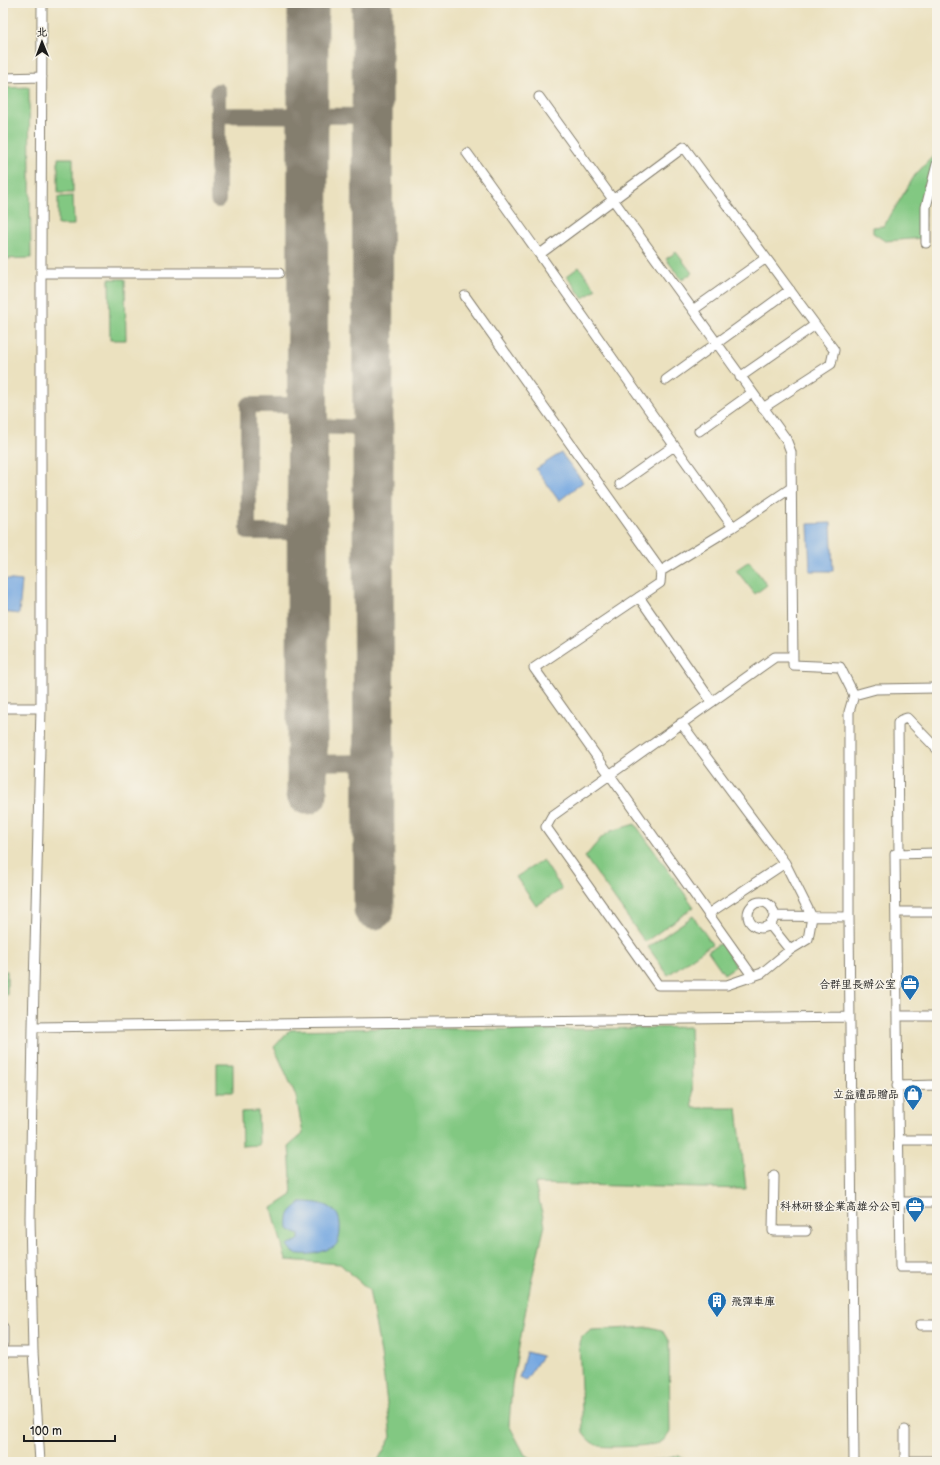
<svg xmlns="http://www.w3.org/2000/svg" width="940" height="1465" viewBox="0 0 940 1465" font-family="'Balsamiq Sans','LXGW WenKai TC',sans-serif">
<rect width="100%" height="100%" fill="#f7f3e8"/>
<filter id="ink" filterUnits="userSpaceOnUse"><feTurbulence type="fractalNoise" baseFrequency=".025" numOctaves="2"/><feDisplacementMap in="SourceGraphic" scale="8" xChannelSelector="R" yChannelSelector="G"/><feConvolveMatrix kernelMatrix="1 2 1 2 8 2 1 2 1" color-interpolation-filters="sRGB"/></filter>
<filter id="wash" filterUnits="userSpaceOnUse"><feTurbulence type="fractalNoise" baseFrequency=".012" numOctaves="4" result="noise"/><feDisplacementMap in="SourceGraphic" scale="16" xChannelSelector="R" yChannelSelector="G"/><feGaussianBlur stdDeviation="0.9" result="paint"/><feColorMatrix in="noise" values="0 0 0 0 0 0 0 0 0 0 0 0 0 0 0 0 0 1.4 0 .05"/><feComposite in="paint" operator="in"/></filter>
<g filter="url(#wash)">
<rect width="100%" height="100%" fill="#ebe1bf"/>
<!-- green -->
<path fill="#82c882" stroke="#4f724f" d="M29,87L31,258L3,259V88Z
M937,152V157L924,206V238L885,241L873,233V227L884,226L915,175Z
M58,158H73V193H58Z
M73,196L74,225H58V197Z
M676,252L692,273L682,280L666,259Z
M579,267L596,289L583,299L567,276Z
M109,279H125L126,340H110Z
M749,561L767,585L755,594L736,570Z
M635,824L694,907L645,942L585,857L601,838L611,831Z
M543,860L562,889L536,906L516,877Z
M693,916L712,944L668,975L648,947Z
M721,943L736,966L724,974L708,951Z
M3,971H7V995H3Z
M690,1027L693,1108H737L746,1189L535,1184L545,1225L531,1282L512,1384L509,1425L525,1455L539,1462H377L391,1437L381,1354L369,1290L340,1264L286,1260L272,1208L292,1195L289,1146L303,1134L296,1096L274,1047L290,1030L391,1028L544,1030Z
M217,1063H233V1092H217Z
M258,1111L259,1145L242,1146L241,1112Z
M650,1327L662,1330L669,1342L670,1432C667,1437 664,1441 659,1443C653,1446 607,1448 600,1446C592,1444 587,1439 583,1433L579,1343L581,1337L592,1330Z
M679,1456L688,1462H648Z"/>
<!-- water -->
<path fill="#76a8e1" stroke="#49627e" d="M561,453L583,482L559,501L536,469Z
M831,523L833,571H810L808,524Z
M3,579L22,581L19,614L3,612Z
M302,1202C322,1202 342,1206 340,1230C340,1235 339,1243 334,1247C332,1248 328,1249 326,1250C314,1255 305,1255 293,1253L287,1245L299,1240V1234L288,1229C287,1213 289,1212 302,1202Z
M526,1352L542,1356L525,1381L519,1378Z"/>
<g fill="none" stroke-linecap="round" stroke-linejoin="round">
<!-- taxiway -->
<path stroke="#847e6e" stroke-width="16" d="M218,115L372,116
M218,200V91
M308,426L373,428
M308,532H248V405H308
M307,763L374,762"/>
<!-- runway -->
<path stroke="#847e6e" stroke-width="41" d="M372,3L374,909
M307,794L308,3"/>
</g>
</g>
<g filter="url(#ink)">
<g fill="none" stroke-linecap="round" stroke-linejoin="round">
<!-- minor casing -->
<g stroke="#847e6e" stroke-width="11">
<path id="minor" d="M3,78L42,77
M539,97L786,439L791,452L793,665L840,667L854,695
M467,153C557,277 642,403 733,527
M926,243V207L937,164
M540,254L684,147L834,350L831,364L763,408
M41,273H279
M465,296L661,571
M693,310L766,258
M740,377L815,325
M666,380L790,290
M699,431L752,393
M620,484L674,446
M639,597L712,702
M3,708H41
M681,723L785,863L812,917L808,939L790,950L762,973L727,985H658L546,827L552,816L775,657H793
M937,853L895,854L900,1267H937
M899,854L898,723L901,720L907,718L937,749
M748 915a13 13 0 1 1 26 0a13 13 0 1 1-26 0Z
M896,912H937
M708,914L785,863
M775,916L849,917
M770,925L790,950
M753,977L534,668L660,583L661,571L733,527L791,488
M897,1016H937
M33,1027L850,1017
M897,1086L937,1085
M898,1140H937
M774,1176L773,1231H806
M899,1202H937
M920,1325H937
M3,1327V1344
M3,1352H33
M905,1430V1462
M905,1461H937
M40,1462L33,1352L30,1218L33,1027L41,708V260L42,3
M854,1462L849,917V712L854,695L876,689L937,688"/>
</g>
<!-- minor -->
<use href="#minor" stroke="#fff" stroke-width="9"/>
</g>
</g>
<!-- icons -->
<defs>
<g id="office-pin" transform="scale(1)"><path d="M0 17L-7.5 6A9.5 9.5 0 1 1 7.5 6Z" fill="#1f6fb2" stroke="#f7f3e8"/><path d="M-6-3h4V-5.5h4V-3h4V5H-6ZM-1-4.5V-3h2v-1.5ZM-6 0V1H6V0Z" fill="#fff"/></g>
<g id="shop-pin" transform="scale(1)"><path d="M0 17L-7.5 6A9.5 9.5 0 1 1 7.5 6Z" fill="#1f6fb2" stroke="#f7f3e8"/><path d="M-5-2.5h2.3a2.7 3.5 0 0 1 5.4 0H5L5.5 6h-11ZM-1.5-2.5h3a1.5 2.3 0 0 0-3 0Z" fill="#fff"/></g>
<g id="building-pin" transform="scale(1)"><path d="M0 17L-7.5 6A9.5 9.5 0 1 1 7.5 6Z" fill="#1f6fb2" stroke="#f7f3e8"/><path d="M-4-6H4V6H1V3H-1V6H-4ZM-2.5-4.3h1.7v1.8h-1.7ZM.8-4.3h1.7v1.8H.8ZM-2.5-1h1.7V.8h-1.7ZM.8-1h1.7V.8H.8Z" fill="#fff"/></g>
</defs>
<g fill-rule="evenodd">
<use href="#office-pin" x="910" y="984"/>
<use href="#shop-pin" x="913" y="1094"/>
<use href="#office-pin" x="915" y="1206"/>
<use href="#building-pin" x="717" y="1301"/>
</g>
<g text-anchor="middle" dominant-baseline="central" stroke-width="3" stroke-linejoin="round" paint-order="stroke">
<!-- poi labels -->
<g font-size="11" fill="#1c1c1c" stroke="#f7f3e8" text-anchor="end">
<text x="896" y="984">合群里長辦公室</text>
<text x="899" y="1094">立益禮品贈品</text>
<text x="901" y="1206">科林研發企業高雄分公司</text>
<text x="731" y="1301" text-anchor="start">飛彈車庫</text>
</g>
</g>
<!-- margin -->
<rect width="940" height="1465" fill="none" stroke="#f7f3e8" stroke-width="16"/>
<!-- north arrow -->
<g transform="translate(42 42) rotate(359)" stroke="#f7f3e8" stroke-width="3" paint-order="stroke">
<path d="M0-3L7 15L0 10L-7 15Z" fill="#1c1c1c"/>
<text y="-6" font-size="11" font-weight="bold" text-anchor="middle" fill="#1c1c1c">北</text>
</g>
<!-- scale -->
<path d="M24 1435v6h91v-6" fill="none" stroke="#1c1c1c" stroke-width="2"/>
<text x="30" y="1435" font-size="12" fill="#1c1c1c" stroke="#f7f3e8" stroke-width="3" paint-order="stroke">100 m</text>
</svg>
